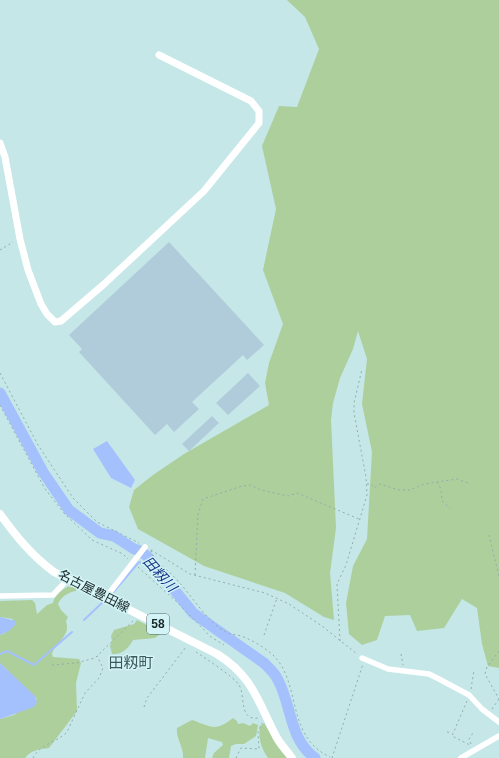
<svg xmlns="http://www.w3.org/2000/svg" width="499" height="758" viewBox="0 0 499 758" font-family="Helvetica,'Noto Sans JP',sans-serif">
<rect width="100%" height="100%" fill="#c5e7e8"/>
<!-- green -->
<path fill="#adcf9c" d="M287,0H499V668L488,666L482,644L477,608L462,599L444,628L417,631L410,615L385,616L377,640L362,645L349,634L346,603L353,566L367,539L372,452L362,404L367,359L358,331L353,349L340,378L333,403L331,420L336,528L330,573L334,620L324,617L285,593L204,566L138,529L129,507L134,490L153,475L184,454L269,405L265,383L269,363L283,324L263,270L276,209L262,146L279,106L297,107L319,49L305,17Z
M72,585L77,589L76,591C68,592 61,597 58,604L61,610L68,617L66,621C71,637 56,641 52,654L53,657L79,659L81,663L76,683L77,711L49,748C40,749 31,750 25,758H0V719L14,715L37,699L0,663V635L5,633L13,619L0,617V601L32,600L35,603L37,614L47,605L53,603C54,595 65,587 72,585Z
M137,620L162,633L155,638L133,640C129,648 122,655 112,654L110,646L112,641L111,636L114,630L134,624Z
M233,718L237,721L238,724L243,723L250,726L253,723L258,725L256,736L244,744H236L231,746L229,758H212L214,753L223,745L222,742L208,738L205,758H183C184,747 176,740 177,728L192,720C212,727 215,732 233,718Z
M264,723L278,747L287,758H268C261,748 258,738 260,726Z"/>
<!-- water -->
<path fill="#a5c1fd" d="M107,441L135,480L131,488L111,478L93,449Z
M0,617L16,621V624L9,631L0,635Z
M0,663L35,696L37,702L34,707L0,719Z"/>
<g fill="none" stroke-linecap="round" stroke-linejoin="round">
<!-- stream -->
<path stroke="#a5c1fd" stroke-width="2" d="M110,596L139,562L145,565L150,561
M84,620L105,600
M0,654L7,651L34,665L72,632"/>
<!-- river -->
<path stroke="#a5c1fd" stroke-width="11" d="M0,393L43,472L69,510L100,533L114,536L134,549L138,550L147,556L193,613L264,663C269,668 275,673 278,680C292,706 289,739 315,758"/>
</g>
<!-- building -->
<path fill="#b0cbda" d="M169,242L264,345L247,360L243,355L192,402L199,409L174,432L167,424L155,435L79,352L82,349L69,335Z
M248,373L260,386L228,415L216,403Z
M212,416L219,423L189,451L182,444Z"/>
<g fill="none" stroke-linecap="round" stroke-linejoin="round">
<!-- path -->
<path stroke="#92adae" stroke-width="1" stroke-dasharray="2 3" stroke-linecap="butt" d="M0,250L13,242
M0,373L38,445L73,498L97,522L139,543
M0,405L45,489L64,513L92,540L123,554L128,559
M437,482L441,489L442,501L450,508
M367,484H371L374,488L380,484L399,490H410L424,484L457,479L468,483
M489,535L499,576
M151,550L190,574L265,593L289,604L322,626L357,654
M151,550C152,559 164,567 170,573C189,590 203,618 224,631C229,635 235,634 241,636C252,640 264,647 273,655C302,683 285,736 330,757
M138,567L178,603L211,637L224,645
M195,575L198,514L203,499L242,486L250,485L261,490L288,496L297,493L359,519
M264,635L277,598
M340,641L337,584L346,565L367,495L366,477L354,413V403L362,369
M499,651L487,667L485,674L499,699
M196,652C205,658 234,677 239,685C246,696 238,721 259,718
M401,654L403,665
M52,665L76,663L95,658L133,621
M471,689L474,670
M467,701L452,736L470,745
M144,707L147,698L186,647
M492,709L499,699
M447,732L452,733
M471,744L469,739L473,733
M33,758C40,744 56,743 67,732L85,693L99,678L103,668L97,656
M236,758L241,748L259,749L258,732L262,723
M332,758L363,664"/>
<!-- street -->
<path stroke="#fff" stroke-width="5.5" d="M0,596L53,595L68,579
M107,598L110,592L145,547
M362,658L388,669L429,674L439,679L469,695L482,709L499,722
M461,758L499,736"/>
<!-- secondary -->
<path stroke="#fff" stroke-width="7" d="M0,143L5,157L20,239L28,270L41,304L47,314L55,322L61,321L103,285L204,191L259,123V111L251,101L159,55"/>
<!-- primary -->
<path stroke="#fff" stroke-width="8" d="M0,514C16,536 31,555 54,572L217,654C254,677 258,703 277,738C281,745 287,751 292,758"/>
</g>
<g text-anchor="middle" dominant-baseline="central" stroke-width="3" stroke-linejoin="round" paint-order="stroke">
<!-- shield labels -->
<rect fill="#d2f4f6" stroke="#516466" stroke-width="1" x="147" y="614" width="22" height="20" rx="3"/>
<g font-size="12" font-weight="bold" fill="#1a2728">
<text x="158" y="624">58</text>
</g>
<!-- street labels -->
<g font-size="13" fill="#1a2728" stroke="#d2f4f6">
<text transform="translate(94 591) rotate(27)">名古屋豊田線</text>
</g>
<!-- water labels -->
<g font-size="14" font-style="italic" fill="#173588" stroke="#d2f4f6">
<text transform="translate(160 574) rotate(48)">田籾川</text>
</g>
<!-- quarter labels -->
<g font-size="15" fill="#3c5a5b" stroke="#d2f4f6">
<text x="131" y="662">田籾町</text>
</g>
</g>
</svg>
